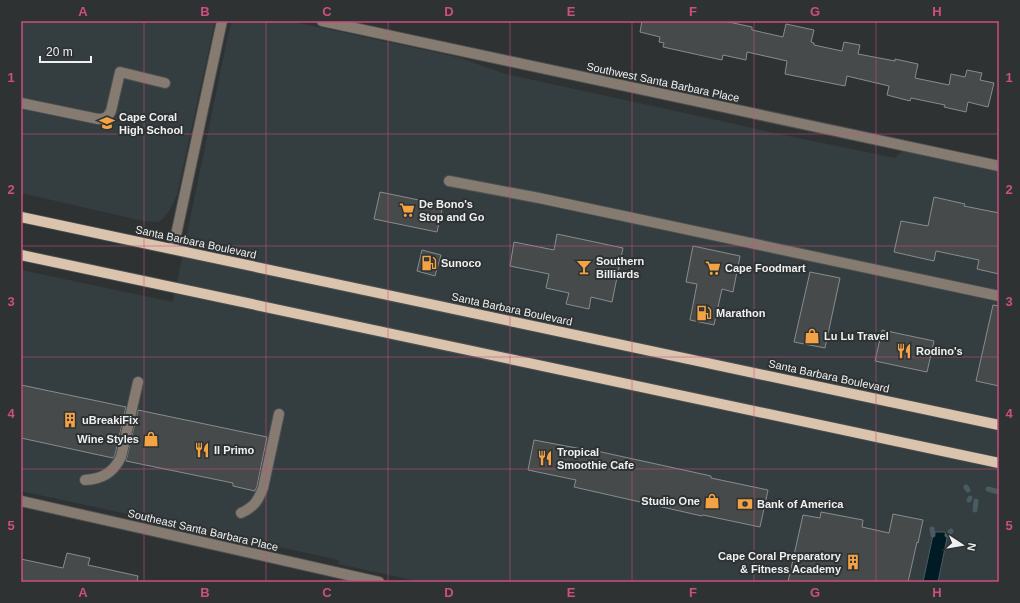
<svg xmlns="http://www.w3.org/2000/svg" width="1020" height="603" viewBox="0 0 1020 603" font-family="Helvetica,sans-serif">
<rect width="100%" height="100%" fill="#2f3233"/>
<!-- built -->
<path fill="#343e41" d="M21,21H215L177,195L170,210L163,219L158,222L143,221L21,193Z
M232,21H290L457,57L506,74L735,124L774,133L895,158L902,151L999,171V582H422L338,564L339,560L21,491V270L173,302L228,35Z"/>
<!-- water -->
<path fill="#001b23" stroke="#475b60" d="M936,532H943L946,533L947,538L938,582H923L933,535Z"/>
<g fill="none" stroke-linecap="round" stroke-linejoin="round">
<!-- stream -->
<path stroke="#475b60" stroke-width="5" d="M966,487L968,490
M988,489L999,492
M969,500L970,498
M975,510L976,501
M932,529L933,535
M947,535L951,531"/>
</g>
<!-- building -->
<path fill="#474a4b" stroke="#888c8d" d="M642,21H724L752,27V30L783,37L786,24L814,30L811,42L814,43V45L842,51L844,42L860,45L858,54L895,61V59L918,64L915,78L949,85L951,74L965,77L967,70L982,73L980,80L994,83L988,107L968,102L966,112L944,107L945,105L911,98L910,101L887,95L889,86L847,76L845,86L785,74L787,61L747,52L746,60L723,55L722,60L663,47L664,43L659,42L660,37L640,32Z
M380,192L443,205L437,232L374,219Z
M934,197L965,204L964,206L999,213V274L977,269L979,260L936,251L934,261L894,252L901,221L928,226Z
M557,234L623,248L612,302L591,297L589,309L566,304L569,293L546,288L549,274L510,266L514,242L554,250Z
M693,246L740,256L733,292L722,289L714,325L690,320L697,284L686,282Z
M422,250L441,255L435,276L417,271Z
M810,272L840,278L825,348L794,342Z
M993,305L999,306V386L976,381Z
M882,330L934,341L927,372L875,361Z
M21,385L126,407L115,455L113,458L21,438Z
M138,410L267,437L257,486L255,491L233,486V483L126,461Z
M534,440L582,449L583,448L711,476V478L768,490L760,527L703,515L702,516L574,487L576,480L528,470Z
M821,512L863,520L862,527L889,533L893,514L923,520L918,543L917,542L908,582H788L803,515L820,518Z
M67,553L90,558L88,565L138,576L137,582H21V559L63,568Z"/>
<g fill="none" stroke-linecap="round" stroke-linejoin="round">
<!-- minor casing -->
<g stroke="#4d5051" stroke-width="12">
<path id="minor" d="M322,21L999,166
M21,103L98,119C105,119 108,117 111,111L120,72L165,83
M449,181L539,198L999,296
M173,249L222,21
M85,480C102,479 113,473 121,457L138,382
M21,501L379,582
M241,513C254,507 258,501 263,488L279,414"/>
</g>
<!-- major casing -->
<g stroke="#4d5051" stroke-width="12">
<path id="major" d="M21,217L999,425
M21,255L999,463"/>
</g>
<!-- minor -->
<use href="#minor" stroke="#867b70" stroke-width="10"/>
<!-- major -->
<use href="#major" stroke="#dbc4ad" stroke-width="10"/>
</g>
<!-- grid -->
<path fill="none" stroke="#cd4e80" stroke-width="1" stroke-opacity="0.55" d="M144,21V582M266,21V582M388,21V582M510,21V582M632,21V582M754,21V582M876,21V582M21,134H999M21,246H999M21,357H999M21,469H999"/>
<!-- icons -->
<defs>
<g id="school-bare" transform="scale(1.2)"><path d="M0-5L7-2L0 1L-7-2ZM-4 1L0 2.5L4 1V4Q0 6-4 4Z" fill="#f4a344" stroke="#2f3233" stroke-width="2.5" paint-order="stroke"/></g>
<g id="supermarket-bare" transform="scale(1.2)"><path d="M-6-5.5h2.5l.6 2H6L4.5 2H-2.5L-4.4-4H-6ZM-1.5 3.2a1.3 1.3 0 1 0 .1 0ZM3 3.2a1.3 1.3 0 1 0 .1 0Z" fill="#f4a344" stroke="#2f3233" stroke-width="2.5" paint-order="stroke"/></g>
<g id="fuel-bare" transform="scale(1.2)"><path d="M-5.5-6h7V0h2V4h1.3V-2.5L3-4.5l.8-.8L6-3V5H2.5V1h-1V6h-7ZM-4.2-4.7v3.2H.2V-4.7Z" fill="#f4a344" stroke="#2f3233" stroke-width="2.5" paint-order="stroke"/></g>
<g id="bar-bare" transform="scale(1.2)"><path d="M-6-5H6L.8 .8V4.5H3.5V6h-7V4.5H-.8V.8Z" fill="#f4a344" stroke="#2f3233" stroke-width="2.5" paint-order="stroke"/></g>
<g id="shop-bare" transform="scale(1.2)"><path d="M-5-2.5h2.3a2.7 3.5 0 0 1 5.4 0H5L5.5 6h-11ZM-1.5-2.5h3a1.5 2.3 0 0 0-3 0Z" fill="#f4a344" stroke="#2f3233" stroke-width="2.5" paint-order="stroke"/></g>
<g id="restaurant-bare" transform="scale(1.2)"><path d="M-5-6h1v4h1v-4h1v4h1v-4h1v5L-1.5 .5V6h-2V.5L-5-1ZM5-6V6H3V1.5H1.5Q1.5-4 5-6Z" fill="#f4a344" stroke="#2f3233" stroke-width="2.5" paint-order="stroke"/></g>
<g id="building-bare" transform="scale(1.2)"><path d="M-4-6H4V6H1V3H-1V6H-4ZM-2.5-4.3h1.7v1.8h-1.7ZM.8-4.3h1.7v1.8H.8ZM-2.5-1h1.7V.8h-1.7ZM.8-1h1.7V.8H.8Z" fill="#f4a344" stroke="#2f3233" stroke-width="2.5" paint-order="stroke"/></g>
<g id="bank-bare" transform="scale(1.2)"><path d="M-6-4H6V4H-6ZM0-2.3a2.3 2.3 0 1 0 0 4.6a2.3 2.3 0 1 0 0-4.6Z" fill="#f4a344" stroke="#2f3233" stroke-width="2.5" paint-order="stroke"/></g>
</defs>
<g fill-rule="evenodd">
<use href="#school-bare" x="107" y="123"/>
<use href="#supermarket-bare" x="407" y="210"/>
<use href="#fuel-bare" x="429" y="263"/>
<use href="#bar-bare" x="584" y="267"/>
<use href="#supermarket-bare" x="713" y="268"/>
<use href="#fuel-bare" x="704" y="313"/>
<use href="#shop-bare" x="812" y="336"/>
<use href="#restaurant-bare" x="904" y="351"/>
<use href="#building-bare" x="70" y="420"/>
<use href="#shop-bare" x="151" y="439"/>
<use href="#restaurant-bare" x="202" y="450"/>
<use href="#restaurant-bare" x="545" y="458"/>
<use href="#shop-bare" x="712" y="501"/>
<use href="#bank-bare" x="745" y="504"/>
<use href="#building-bare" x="853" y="562"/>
</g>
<g text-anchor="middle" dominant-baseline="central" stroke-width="4" stroke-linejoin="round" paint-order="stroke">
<!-- street labels -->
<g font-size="11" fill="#edeff0" stroke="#2f3233">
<text transform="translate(663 82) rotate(12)">Southwest Santa Barbara Place</text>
<text transform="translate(196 242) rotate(12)">Santa Barbara Boulevard</text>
<text transform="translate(512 309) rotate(12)">Santa Barbara Boulevard</text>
<text transform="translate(829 376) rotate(12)">Santa Barbara Boulevard</text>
<text transform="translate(203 530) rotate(13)">Southeast Santa Barbara Place</text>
</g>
<!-- poi labels -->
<g font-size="11" font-weight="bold" fill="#edeff0" stroke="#2f3233" text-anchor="start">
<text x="119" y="117">Cape Coral<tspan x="119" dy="13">High School</tspan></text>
<text x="419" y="204">De Bono's<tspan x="419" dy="13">Stop and Go</tspan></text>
<text x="596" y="261">Southern<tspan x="596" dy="13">Billiards</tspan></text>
<text x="441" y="263">Sunoco</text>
<text x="725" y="268">Cape Foodmart</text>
<text x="716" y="313">Marathon</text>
<text x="824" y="336">Lu Lu Travel</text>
<text x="916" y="351">Rodino's</text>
<text x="82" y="420">uBreakiFix</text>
<text x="139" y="439" text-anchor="end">Wine Styles</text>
<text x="214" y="450">Il Primo</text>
<text x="557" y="452">Tropical<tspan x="557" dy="13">Smoothie Cafe</tspan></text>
<text x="700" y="501" text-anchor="end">Studio One</text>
<text x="757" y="504">Bank of America</text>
<text x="841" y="556" text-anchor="end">Cape Coral Preparatory<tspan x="841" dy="13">&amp; Fitness Academy</tspan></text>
</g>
</g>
<!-- border -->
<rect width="1020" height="603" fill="none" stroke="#2f3233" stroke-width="44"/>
<!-- north arrow -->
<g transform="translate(962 545) rotate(102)" stroke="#2f3233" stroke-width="3" paint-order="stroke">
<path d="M0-3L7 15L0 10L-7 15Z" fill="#edeff0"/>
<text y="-6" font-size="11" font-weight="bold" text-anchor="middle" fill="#edeff0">N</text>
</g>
<!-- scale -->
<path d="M40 56v6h51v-6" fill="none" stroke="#edeff0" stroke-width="2"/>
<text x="46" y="56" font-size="12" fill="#edeff0" stroke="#2f3233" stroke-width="3" paint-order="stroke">20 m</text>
<rect x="22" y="22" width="976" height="559" fill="none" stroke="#cd4e80" stroke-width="1.5"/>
<g font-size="13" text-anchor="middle" font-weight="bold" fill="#cd4e80">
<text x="83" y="16">A</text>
<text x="205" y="16">B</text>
<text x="327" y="16">C</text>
<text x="449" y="16">D</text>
<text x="571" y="16">E</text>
<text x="693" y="16">F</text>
<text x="815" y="16">G</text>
<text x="937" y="16">H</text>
<text x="11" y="82">1</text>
<text x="1009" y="82">1</text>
<text x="11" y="194">2</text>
<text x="1009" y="194">2</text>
<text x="11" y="306">3</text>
<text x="1009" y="306">3</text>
<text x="11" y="418">4</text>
<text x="1009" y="418">4</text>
<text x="11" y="530">5</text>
<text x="1009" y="530">5</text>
<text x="83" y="597">A</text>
<text x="205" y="597">B</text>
<text x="327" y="597">C</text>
<text x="449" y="597">D</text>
<text x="571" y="597">E</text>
<text x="693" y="597">F</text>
<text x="815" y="597">G</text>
<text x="937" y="597">H</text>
</g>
</svg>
